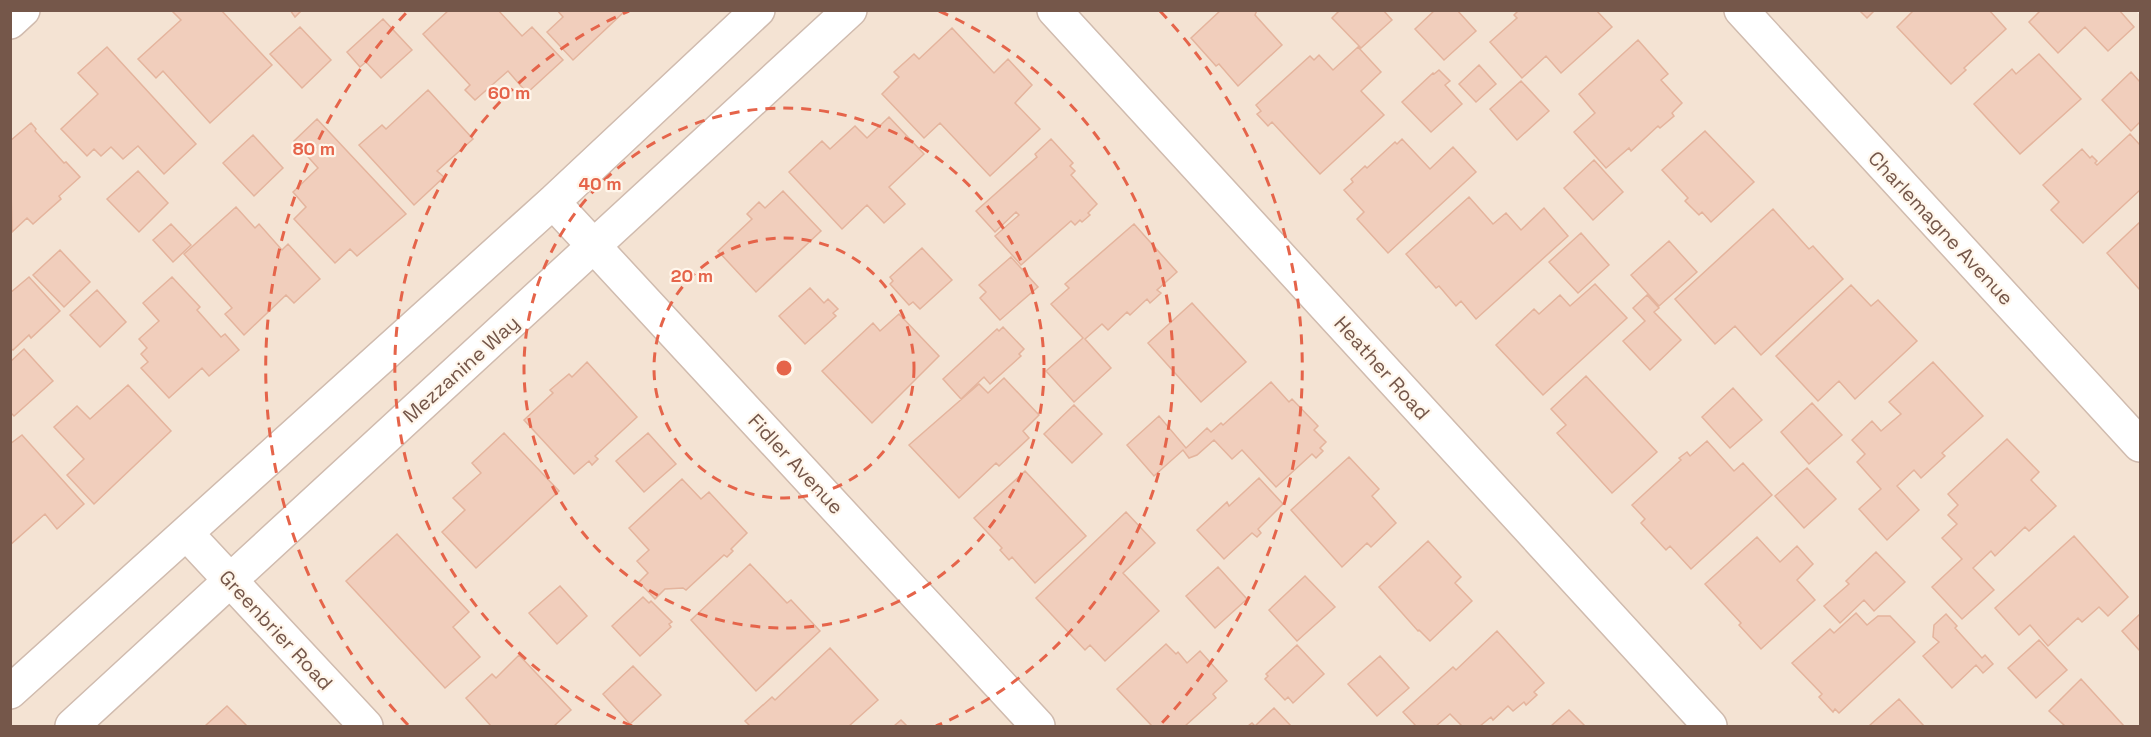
<svg xmlns="http://www.w3.org/2000/svg" width="2151" height="737" viewBox="0 0 2151 737" font-family="'Space Grotesk',sans-serif">
<rect width="100%" height="100%" fill="#fcf2e4"/>
<!-- residential -->
<path fill="#f4e3d3" d="M10,11H2136L2140,15V726H11Z"/>
<!-- building -->
<path fill="#f1cebc" stroke="#e4b49d" stroke-width="1.5" d="M171,10H221L272,65L210,123L163,71L156,78L138,59L181,20Z
M290,10H302L295,17Z
M449,10H498L522,36L532,27L563,60L527,93L508,71L475,100L465,90L470,85L423,34Z
M557,10H626L573,60L547,32L563,17Z
M1221,10H1257L1255,15L1282,45L1238,86L1219,64L1216,66L1191,38Z
M1340,10H1383L1392,20L1361,48L1332,18Z
M1435,10H1457L1476,31L1444,60L1415,29Z
M1519,10H1596L1612,27L1561,73L1546,56L1522,78L1490,42L1517,18L1514,15Z
M1859,10H1875L1867,18Z
M1914,10H1989L2006,29L1964,68L1966,70L1951,84L1897,27Z
M2041,10H2119L2134,27L2108,51L2085,27L2058,53L2029,22Z
M383,19L412,50L381,78L366,62L360,67L347,52Z
M300,27L331,60L302,88L270,54Z
M952,28L994,73L1008,59L1032,85L1015,103L1040,129L990,176L940,123L924,138L882,94L899,77L894,72L914,54L919,59Z
M1638,40L1668,74L1661,80L1682,103L1672,113L1674,116L1660,128L1658,126L1631,151L1629,148L1606,168L1574,132L1595,113L1579,94Z
M107,47L196,144L164,174L138,146L123,159L111,147L101,156L94,149L87,156L61,129L98,94L78,73Z
M1358,47L1381,72L1361,91L1384,115L1320,174L1272,122L1268,126L1257,114L1261,111L1256,105L1310,56L1314,60L1319,55L1333,70Z
M2039,54L2081,99L2020,154L1974,104L2012,69L2016,74Z
M1479,65L1496,84L1476,102L1459,84Z
M1439,70L1450,81L1445,85L1462,104L1431,132L1402,102L1433,73L1434,74Z
M2131,72L2140,82V122L2131,131L2102,100Z
M1521,81L1549,111L1517,140L1490,109Z
M428,90L473,139L437,171L444,177L414,205L359,145L382,125L386,129Z
M889,117L924,154L889,187L905,204L884,223L867,205L842,229L789,172L822,141L830,149L855,126L867,138Z
M317,119L406,214L357,256L350,249L335,263L294,219L306,207L293,192L318,168L294,141Z
M31,123L36,129L35,131L64,163L66,162L80,177L59,196L61,199L33,224L27,218L12,232L10,141Z
M1705,131L1754,182L1711,222L1702,212L1699,215L1685,201L1688,198L1662,170Z
M2130,134L2140,145V190L2083,243L2051,210L2059,202L2043,185L2082,149L2090,158L2092,156L2097,161L2095,163L2097,165Z
M253,135L283,168L254,196L223,163Z
M1051,139L1073,163L1070,166L1075,171L1071,175L1097,204L1088,213L1090,215L1082,222L1080,220L1075,225L1071,221L1021,265L995,236L1019,215L1016,212L995,232L976,211L1037,157L1035,154Z
M1402,139L1430,169L1453,147L1476,172L1388,253L1357,219L1364,212L1344,190L1353,182L1351,179L1365,166L1367,168L1395,142L1397,144Z
M1594,160L1623,192L1593,220L1564,188Z
M138,171L168,203L139,232L107,199Z
M783,191L821,231L756,292L718,251L752,219L747,214L759,202L765,208Z
M1469,197L1493,224L1506,213L1521,230L1544,208L1568,236L1476,319L1461,301L1456,306L1439,286L1436,288L1406,254Z
M236,207L255,228L259,224L282,250L288,244L320,279L294,303L286,295L244,335L225,314L232,308L184,254Z
M1773,209L1809,249L1813,246L1843,279L1761,355L1735,326L1715,344L1675,299Z
M2140,222V290L2107,253Z
M171,224L191,245L173,262L153,240Z
M1134,224L1177,272L1157,290L1161,293L1150,303L1147,299L1130,315L1127,312L1108,330L1102,324L1085,339L1111,368L1074,402L1046,371L1083,338L1051,304L1069,288L1065,284Z
M1581,233L1609,265L1578,293L1549,262Z
M1669,241L1697,272L1659,306L1631,275Z
M922,248L952,280L920,309L913,302L909,305L890,284L893,281L890,277Z
M60,250L90,282L64,307L33,275Z
M1011,257L1038,287L1000,320L980,298L986,292L979,285Z
M29,277L60,311L31,338L29,335L13,350L10,348V293Z
M172,277L200,307L197,310L221,337L225,334L239,350L209,376L202,368L169,398L141,368L148,362L141,354L147,348L139,339L159,321L143,303Z
M1595,284L1627,318L1543,395L1496,345L1534,309L1539,314L1560,295L1570,306Z
M1851,285L1871,306L1878,300L1917,341L1855,399L1839,381L1818,401L1776,356Z
M810,288L824,303L828,299L838,309L833,313L836,316L805,344L779,316Z
M97,290L126,322L100,347L70,315Z
M1647,295L1659,308L1654,312L1681,340L1650,370L1623,341L1645,321L1633,308Z
M1192,303L1246,362L1201,402L1148,343Z
M899,314L939,356L872,423L822,371L873,323L880,331Z
M1003,327L1024,349L1019,354L1021,356L990,384L984,377L961,399L943,379L997,329L999,331Z
M24,349L53,381L14,416L10,412V362Z
M587,362L637,417L595,456L598,459L592,465L589,461L574,474L524,420L553,393L550,390L569,374L572,377Z
M1933,362L1983,416L1942,453L1945,456L1921,478L1914,470L1897,486L1919,510L1887,540L1859,509L1881,489L1857,462L1865,454L1852,440L1872,421L1881,431L1901,414L1889,402Z
M1586,376L1657,452L1612,493L1557,433L1566,425L1551,409Z
M1004,378L1039,415L1023,431L1029,438L999,466L996,463L959,498L909,445L979,384L988,393Z
M1271,382L1289,402L1292,399L1318,426L1314,430L1326,442L1320,448L1323,451L1316,458L1312,454L1276,487L1242,450L1232,459L1214,440L1197,455L1189,458L1183,450L1154,476L1127,445L1159,416L1186,448L1207,428L1211,432L1221,423L1223,425Z
M128,385L171,431L94,504L67,475L84,459L54,427L77,406L90,419Z
M1733,388L1762,420L1730,448L1702,417Z
M1812,403L1842,435L1809,464L1781,432Z
M1074,405L1102,434L1072,463L1044,434Z
M504,433L559,491L476,568L442,532L465,510L453,498L481,473L472,463Z
M648,433L676,464L644,492L616,461Z
M22,435L84,504L57,529L45,514L10,545V444Z
M2007,439L2039,472L2031,480L2056,506L2029,531L2025,527L1995,556L1991,551L1973,568L1994,590L1962,619L1932,587L1962,559L1942,538L1957,524L1948,515L1958,505L1948,494Z
M1707,441L1734,471L1743,463L1772,495L1691,569L1670,546L1666,550L1641,523L1645,519L1632,505L1681,460L1679,458L1687,452L1690,456Z
M1349,457L1379,489L1372,496L1396,523L1371,547L1367,543L1342,567L1291,510Z
M1807,468L1836,499L1804,528L1775,496Z
M1025,471L1086,536L1035,583L1012,557L1009,560L1000,550L1002,548L974,518Z
M1259,478L1283,504L1258,529L1261,533L1257,537L1252,533L1224,559L1197,530L1227,502L1229,506Z
M682,479L701,499L709,492L747,533L731,549L733,551L727,557L724,555L686,590L683,588L665,589L655,599L639,582L648,573L637,561L649,550L629,528Z
M1126,512L1155,543L1123,573L1159,611L1105,661L1090,645L1085,650L1036,598Z
M397,534L469,612L453,627L480,657L445,688L346,581Z
M2074,536L2128,597L2108,616L2099,607L2082,622L2078,618L2048,646L2030,625L2019,635L1995,608Z
M1757,537L1780,562L1797,546L1813,564L1797,580L1815,600L1761,649L1739,625L1741,623L1705,584Z
M1428,541L1461,577L1455,583L1472,601L1430,641L1419,630L1418,631L1379,587Z
M1876,552L1905,582L1874,611L1864,600L1840,623L1824,606L1849,584L1846,581Z
M750,564L787,603L791,600L820,631L756,691L691,620Z
M1218,567L1247,599L1215,628L1186,596Z
M1305,576L1335,607L1297,641L1269,610Z
M560,586L587,616L557,644L529,613Z
M643,597L649,603L651,601L672,622L669,624L671,627L640,656L612,626Z
M1856,613L1867,625L1878,616H1890L1915,642L1839,713L1835,709L1833,712L1819,697L1822,694L1792,663L1830,629L1834,633Z
M1946,614L1957,626L1955,628L1982,658L1985,655L1993,664L1983,673L1976,665L1952,688L1923,656L1939,642L1933,637L1934,625Z
M2140,614V651L2122,631Z
M1497,631L1544,683L1534,692L1537,695L1526,705L1524,702L1513,711L1508,706L1493,720L1491,717L1480,726H1462L1450,714L1436,726H1416L1403,712L1453,667L1456,670Z
M2039,640L2067,670L2036,698L2008,668Z
M1166,644L1176,654L1178,652L1187,663L1200,651L1227,681L1213,694L1216,698L1185,726H1152L1117,689Z
M1297,645L1324,674L1293,703L1288,697L1285,700L1265,679L1268,676L1266,674Z
M830,648L878,700L849,726H750L745,721L772,697L775,700Z
M519,655L571,710L554,726H491L466,698L492,674L496,678Z
M1380,656L1409,688L1377,716L1348,684Z
M633,666L661,695L630,724L603,694Z
M2081,679L2124,726H2065L2049,711Z
M1899,699L1924,726H1869Z
M227,706L247,726H205Z
M1274,708L1291,726H1248L1252,723L1255,726Z
M1569,710L1585,726H1551Z
M901,720L907,726H894Z"/>
<g fill="none" stroke-linecap="round" stroke-linejoin="round">
<!-- minor casing -->
<g stroke="#d0bbae" stroke-width="36">
<path id="minor" d="M1054,10L1710,726
M1741,10L2140,445
M10,22L23,10
M553,202L1038,726
M187,534L366,726
M10,692L553,202L758,10
M72,726L850,10"/>
</g>
<!-- minor -->
<use href="#minor" stroke="#fff" stroke-width="33"/>
</g>
<!-- distance rings -->
<g fill="none" stroke="#e5644a" stroke-width="3" stroke-dasharray="10 8">
<circle cx="784" cy="368" r="130"/>
<circle cx="784" cy="368" r="260"/>
<path d="M632 726A389 389 0 0 1 629 11M939 11A389 389 0 0 1 936 726"/>
<path d="M408 725A519 519 0 0 1 408 11M1160 11A519 519 0 0 1 1160 725"/>
</g>
<g text-anchor="middle" dominant-baseline="central" stroke-width="4.5" stroke-linejoin="round" paint-order="stroke">
<!-- street labels -->
<g font-size="20" fill="#75574a" stroke="#fff6eb">
<text transform="translate(1941 228) rotate(47)">Charlemagne Avenue</text>
<text transform="translate(1382 368) rotate(48)">Heather Road</text>
<text transform="translate(461 369) rotate(-42)">Mezzanine Way</text>
<text transform="translate(796 464) rotate(47)">Fidler Avenue</text>
<text transform="translate(276 630) rotate(47)">Greenbrier Road</text>
</g>
</g>
<circle cx="784" cy="368" r="9" fill="#e5644a" stroke="#fff6eb" stroke-width="3"/>
<g font-size="18" text-anchor="middle" font-weight="bold" fill="#e5644a" stroke="#fff6eb" stroke-width="4.5" stroke-linejoin="round" paint-order="stroke">
<text x="509" y="99">60 m</text>
<text x="314" y="155">80 m</text>
<text x="600" y="190">40 m</text>
<text x="692" y="282">20 m</text>
</g>
<!-- border -->
<rect width="2151" height="737" fill="none" stroke="#75574a" stroke-width="24"/>
</svg>
